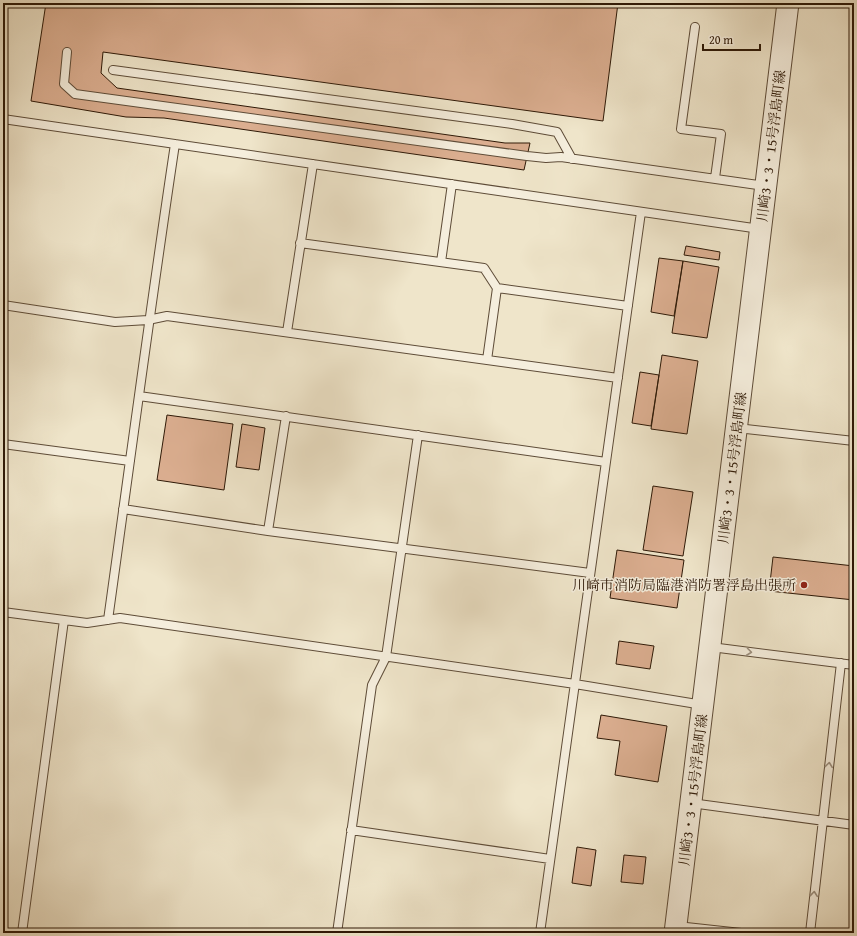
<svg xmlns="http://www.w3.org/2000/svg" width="857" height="936" viewBox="0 0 857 936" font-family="'Gentium Book Plus','Noto Serif JP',serif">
<rect width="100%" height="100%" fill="#efe5ca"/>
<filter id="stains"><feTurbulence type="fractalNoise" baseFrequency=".005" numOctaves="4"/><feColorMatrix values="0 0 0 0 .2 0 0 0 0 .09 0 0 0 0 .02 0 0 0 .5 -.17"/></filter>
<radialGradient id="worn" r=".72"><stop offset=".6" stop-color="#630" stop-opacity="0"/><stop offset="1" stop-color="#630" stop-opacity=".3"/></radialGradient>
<!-- building -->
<path fill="#dbae90" stroke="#2e1907" d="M46,3H618L603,121L103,52L101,73L117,88L505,143H530L524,170L164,118L126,117L31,101Z
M686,246L720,252L719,260L684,255Z
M659,258L683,261L674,316L651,312Z
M683,261L719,267L707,338L672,333Z
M662,355L698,361L687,434L651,429Z
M640,372L659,375L651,426L632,423Z
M167,415L233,424L224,490L157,480Z
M242,424L265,428L259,470L236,467Z
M653,486L693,492L683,556L643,550Z
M617,550L684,560L677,608L610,598Z
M773,557L854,566V600L769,591Z
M619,641L654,646L650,669L616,664Z
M601,715L667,726L658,782L615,775L620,741L597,738Z
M577,847L596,850L591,886L572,883Z
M624,855L646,857L643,884L621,882Z"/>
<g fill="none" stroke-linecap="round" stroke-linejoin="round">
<!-- service casing -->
<g stroke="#5e4c38" stroke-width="10">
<path id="service" d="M695,27L681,129L721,134L715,178
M67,52L64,84L75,94L527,156L546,158L561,157L765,186
M113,70L512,124L557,132L572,159
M3,119L760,229
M300,243L484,268L497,288L487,360
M441,262L452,184
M497,288L628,306
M3,305L115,322L148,320L167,316L618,378
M287,332L313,164
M139,396L606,462
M737,428L854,441
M3,444L130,461
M123,509L268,531L590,573
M268,531L286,416
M3,612L87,623L120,618L575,684L703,705
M108,620C130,462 151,303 175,144
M711,647L854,665
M691,803L854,825
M351,830L550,859
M677,926L741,933
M22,933L64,620
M337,933L372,685L386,657L418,435
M540,933L641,212
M810,933L841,663"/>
</g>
<!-- tertiary casing -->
<g stroke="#5e4c38" stroke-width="23">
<path id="tertiary" d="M675,933L788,3"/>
</g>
<!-- service -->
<use href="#service" stroke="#f5eedd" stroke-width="8"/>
<!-- tertiary -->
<use href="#tertiary" stroke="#f5eedd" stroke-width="21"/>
</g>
<!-- one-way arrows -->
<defs><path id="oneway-chevron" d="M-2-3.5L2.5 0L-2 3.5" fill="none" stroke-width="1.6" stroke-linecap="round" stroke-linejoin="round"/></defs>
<g stroke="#9b8e7d">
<use href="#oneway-chevron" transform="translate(749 652) rotate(7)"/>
<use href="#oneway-chevron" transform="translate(829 765) rotate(-83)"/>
<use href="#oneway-chevron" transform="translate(814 894) rotate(-84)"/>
</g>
<!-- markers -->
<circle fill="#8f2418" stroke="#f5eedd" stroke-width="1.5" cx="804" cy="585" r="4"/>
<g text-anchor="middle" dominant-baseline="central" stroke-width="3" stroke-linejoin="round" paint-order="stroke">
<!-- street labels -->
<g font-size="14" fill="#2e1907" stroke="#f5eedd">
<text transform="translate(771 146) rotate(-83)">川崎3・3・15号浮島町線</text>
<text transform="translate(732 468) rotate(-83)">川崎3・3・15号浮島町線</text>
<text transform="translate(693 790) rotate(-83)">川崎3・3・15号浮島町線</text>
</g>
<!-- poi labels -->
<g font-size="14" fill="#2e1907" stroke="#f5eedd" text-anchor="end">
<text x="796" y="585">川崎市消防局臨港消防署浮島出張所</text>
</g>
</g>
<!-- margin -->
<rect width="857" height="936" fill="none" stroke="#efe5ca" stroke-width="16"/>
<rect x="4" y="4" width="849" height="928" fill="none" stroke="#2e1907" stroke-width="2"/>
<rect x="8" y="8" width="841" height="920" fill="none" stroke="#2e1907"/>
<!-- scale -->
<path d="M703 44v6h57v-6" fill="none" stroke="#2e1907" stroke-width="2"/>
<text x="709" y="44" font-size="12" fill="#2e1907" stroke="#f5eedd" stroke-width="3" paint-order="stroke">20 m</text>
<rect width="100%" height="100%" filter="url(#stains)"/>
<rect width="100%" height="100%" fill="url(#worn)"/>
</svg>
